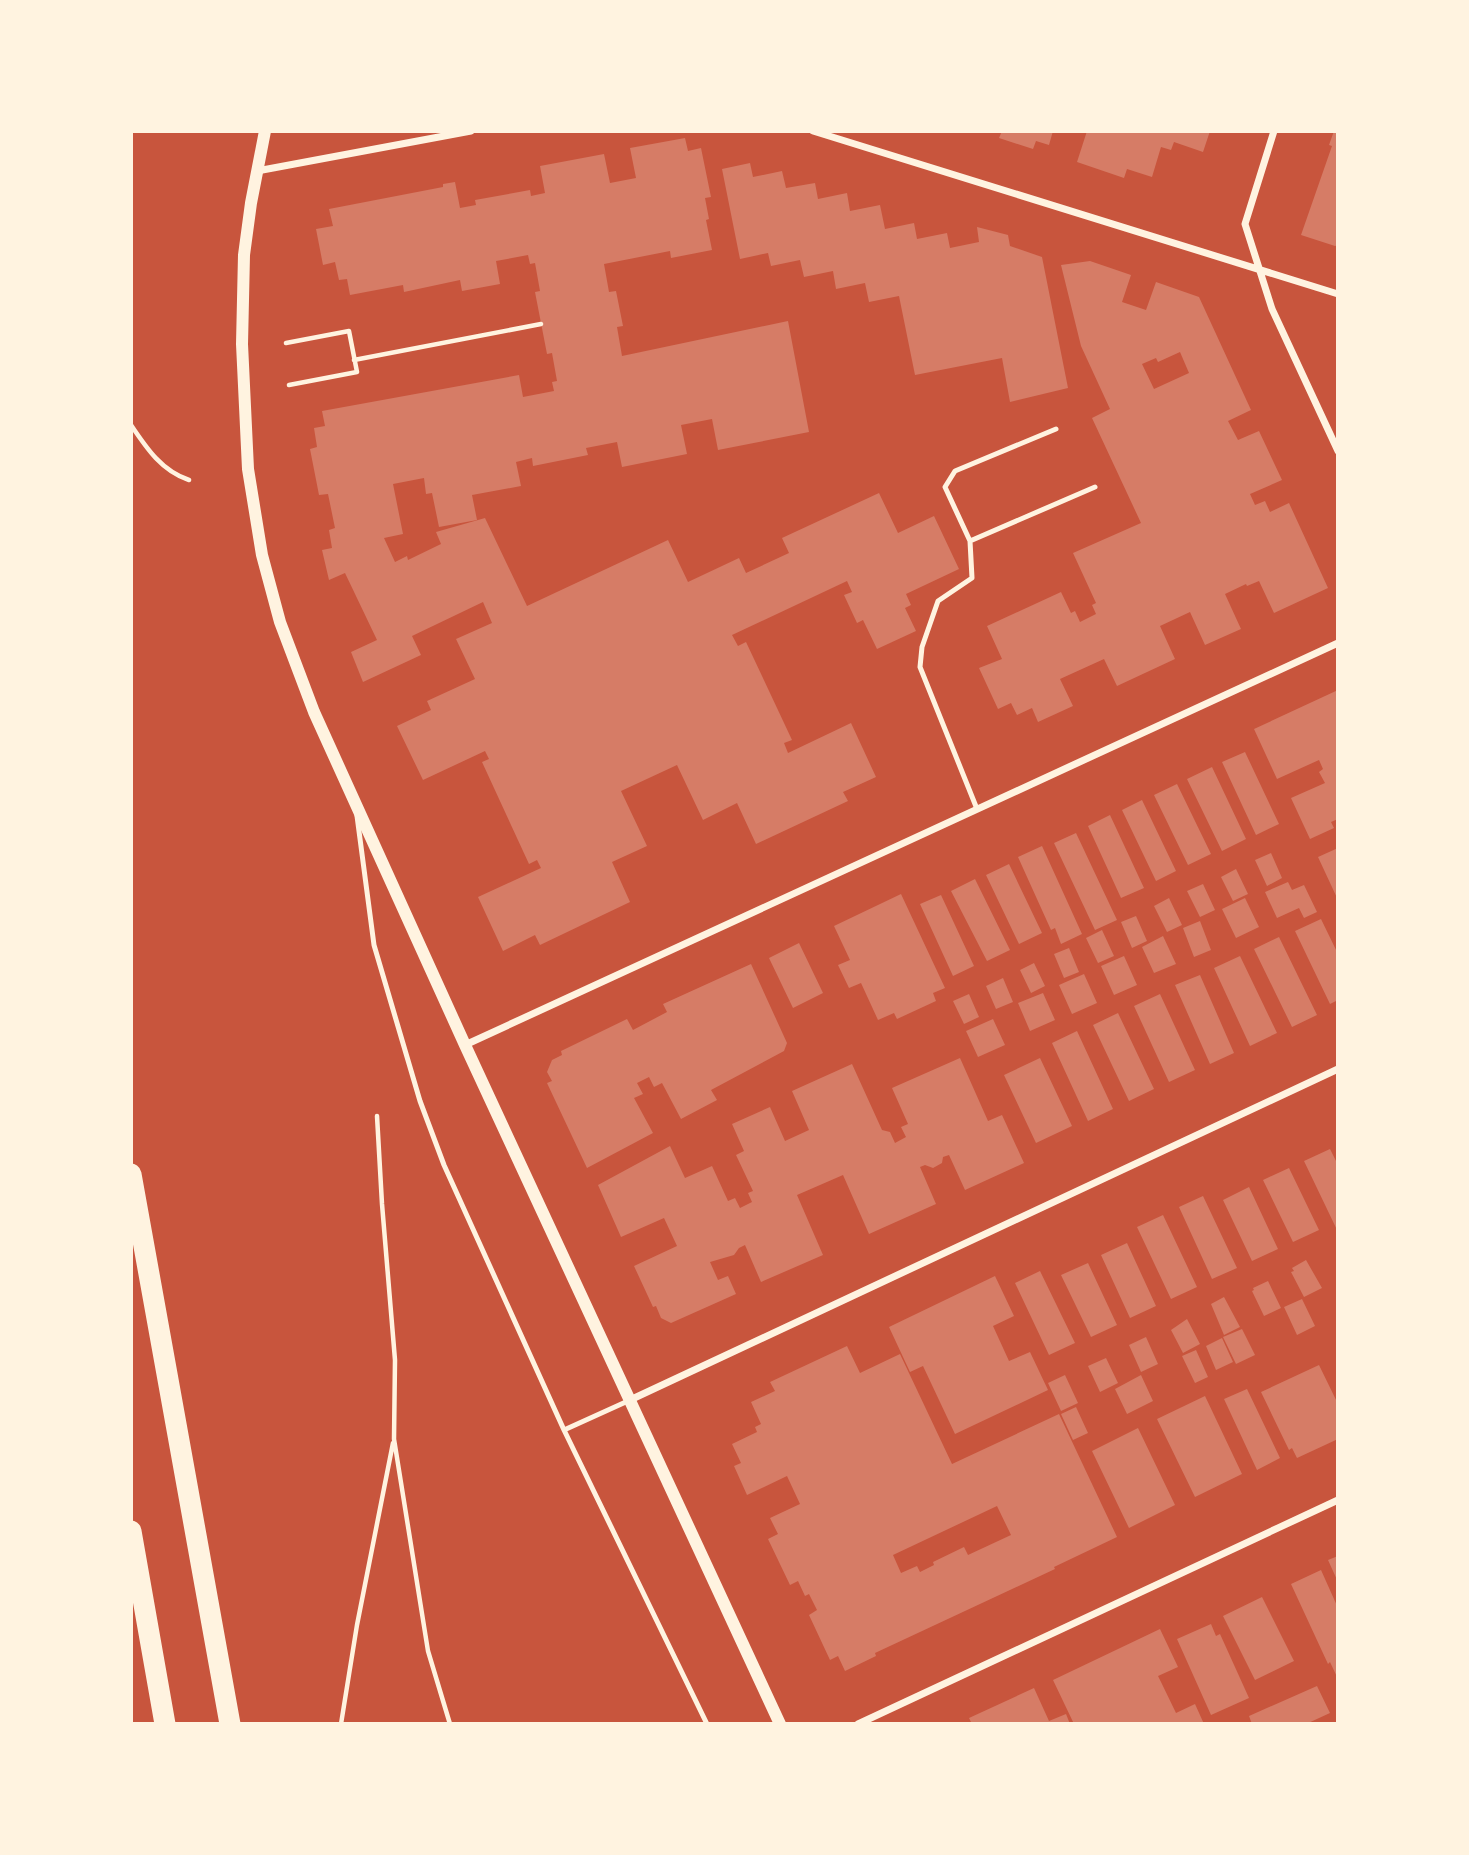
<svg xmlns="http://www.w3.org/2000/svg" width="1469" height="1855" viewBox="0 0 1469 1855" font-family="'Asap Condensed',sans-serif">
<rect width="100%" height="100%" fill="#c8553d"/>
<!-- building -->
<path fill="#d67c66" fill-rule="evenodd" d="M1002,131H1053L1049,145L1036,141L1033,149L999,138Z
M1087,131H1210L1203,152L1174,142L1171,150L1161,147L1152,177L1127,169L1124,178L1077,162Z
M1334,131H1338V245L1335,246L1301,235L1332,146L1329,145Z
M685,138L688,151L701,148L711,197L705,198L709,219L706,220L712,250L671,258L670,251L604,264L609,292L616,291L623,326L617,327L622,356L788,321L809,432L718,450L712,419L681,425L687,454L622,467L617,442L586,448L588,455L533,466L532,458L516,462L521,486L472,495L477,520L439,527L432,493L426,494L424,478L393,484L403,534L384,538L395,562L407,556L408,560L441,544L436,532L485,518L527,606L668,540L688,582L739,558L746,573L789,553L782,538L879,493L898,533L934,516L959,569L906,594L911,605L905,608L916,631L877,649L863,620L857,623L844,595L852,592L847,581L732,635L738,646L746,642L792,740L784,743L788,753L851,723L876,777L843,792L848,801L756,844L737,803L703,820L677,765L621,791L647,846L612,862L630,902L540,945L535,935L503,951L478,897L541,868L537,860L529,864L482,762L489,759L485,751L423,780L397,726L431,710L427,701L475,679L456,639L492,623L483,602L412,636L421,655L363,682L351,652L377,640L345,573L329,580L322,550L332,548L329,530L335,528L328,494L319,495L310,449L317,447L314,428L325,426L322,411L519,375L523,397L554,391L552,382L557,381L552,353L547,354L535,292L540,291L535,263L530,264L528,255L496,261L500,284L462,291L460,280L404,292L403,285L350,295L347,279L339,280L335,262L323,265L316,229L333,226L329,209L443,187V184L455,182L460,208L476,205L475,200L530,190L531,196L545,193L540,166L604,154L610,183L636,178L630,148Z
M750,163L753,177L782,171L786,188L815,183L818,199L847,193L850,211L880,205L885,229L914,223L917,239L947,233L950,248L979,242L977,227L1008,235L1010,246L1042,257L1068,388L1010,402L1002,358L915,375L899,296L869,302L865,283L836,289L833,271L804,277L800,260L771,266L768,253L740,259L722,169Z
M1090,261L1131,275L1122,302L1146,310L1156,282L1199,297L1251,410L1228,421L1238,440L1259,431L1282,480L1250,494L1255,505L1265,501L1270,512L1289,503L1328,588L1274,613L1259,581L1247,586L1246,584L1225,594L1241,629L1205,645L1190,612L1160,626L1175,659L1117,686L1104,659L1060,679L1073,706L1038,722L1032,708L1017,715L1011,703L998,709L979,668L1002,659L987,626L1061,592L1071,613L1075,611L1080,622L1096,614L1092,605L1096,603L1073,553L1141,523L1092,418L1110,409L1081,346L1061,265ZM1180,352L1189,373L1154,389L1142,364L1156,358L1158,362Z
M1338,690V819L1331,822L1334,828L1310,839L1291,798L1325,783L1319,772L1323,769L1319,760L1277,779L1254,729Z
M1245,752L1279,824L1256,835L1222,762Z
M1212,767L1246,839L1222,851L1187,779Z
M1177,784L1211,854L1188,865L1154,795Z
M1142,800L1176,871L1156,881L1122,810Z
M1110,815L1144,888L1121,898L1088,826Z
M1076,833L1117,920L1095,930L1054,843Z
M1042,846L1082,934L1061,944L1055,928L1051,930L1018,857Z
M1338,848V900L1318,857Z
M1271,853L1282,878L1267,886L1255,860Z
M1009,864L1042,933L1019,944L986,875Z
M1236,869L1248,894L1233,901L1221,877Z
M975,879L1010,950L987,961L951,891Z
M1288,882L1292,890L1304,885L1317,912L1304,918L1299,908L1277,918L1265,892Z
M1203,884L1215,910L1200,917L1187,891Z
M901,894L945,988L933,993L936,1001L897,1019L894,1013L878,1020L861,983L849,988L838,965L850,960L834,926Z
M941,895L974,966L953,976L920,904Z
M1169,898L1182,925L1167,932L1154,906Z
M1245,898L1259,927L1236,938L1222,909Z
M1136,916L1147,941L1132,948L1121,922Z
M1321,919L1338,954V1000L1330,1004L1295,931Z
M1200,921L1211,950L1194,957L1183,928Z
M1102,930L1114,956L1098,963L1086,938Z
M1163,936L1176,964L1154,973L1142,947Z
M1279,937L1317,1015L1292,1027L1254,949Z
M799,943L823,993L793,1008L769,958Z
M1069,948L1079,972L1064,978L1054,954Z
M1124,956L1137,985L1114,995L1101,966Z
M1240,956L1277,1033L1250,1046L1214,968Z
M1034,963L1045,986L1031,993L1020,970Z
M751,964L787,1043L784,1051L711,1090L717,1100L681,1119L662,1083L654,1087L649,1077L637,1083L643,1094L634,1098L653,1133L587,1168L547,1083L552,1081L547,1072L552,1060L562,1055L561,1051L627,1019L633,1030L667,1012L663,1004Z
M1084,974L1097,1003L1072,1014L1059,985Z
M1200,975L1234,1053L1210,1064L1175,985Z
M1003,978L1013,1002L996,1009L986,986Z
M1043,993L1055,1020L1030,1031L1018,1003Z
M969,994L979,1017L964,1024L953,1001Z
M1160,994L1195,1070L1169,1082L1134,1006Z
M1118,1013L1154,1089L1129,1101L1093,1025Z
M993,1019L1005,1045L978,1057L966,1031Z
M1077,1031L1113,1109L1088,1121L1052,1043Z
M960,1058L988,1121L1002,1115L1024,1163L965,1190L949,1155L943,1157L942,1163L933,1168L925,1165L920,1167L936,1204L869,1234L843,1175L797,1195L823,1255L761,1282L745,1245L739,1248L734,1255L710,1262L718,1280L728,1276L736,1294L671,1323L661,1318L656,1306L653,1307L634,1266L677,1246L664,1218L621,1237L598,1185L670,1146L685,1178L712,1166L728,1201L735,1198L740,1208L752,1202L748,1193L753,1191L736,1155L744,1151L732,1124L770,1107L785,1141L809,1130L792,1091L852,1064L882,1130L890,1132L895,1143L906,1137L901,1127L908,1124L892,1088Z
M1040,1058L1072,1126L1036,1143L1004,1075Z
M1330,1149L1338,1165V1232L1304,1161Z
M1289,1168L1319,1230L1293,1242L1263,1180Z
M1249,1187L1278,1249L1252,1261L1223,1200Z
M1203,1196L1237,1268L1212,1279L1179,1207Z
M1163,1215L1197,1287L1171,1299L1137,1227Z
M1127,1243L1156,1306L1130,1318L1101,1255Z
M1306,1260L1322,1288L1304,1297L1291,1272L1294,1271L1292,1268Z
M1088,1263L1117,1325L1091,1337L1061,1275Z
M1040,1271L1075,1343L1049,1355L1015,1283Z
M995,1276L1014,1316L993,1326L1009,1361L1030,1352L1048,1390L955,1434L923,1366L910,1372L889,1327Z
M1268,1281L1281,1308L1264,1316L1252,1291L1254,1290L1253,1288Z
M1224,1297L1240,1327L1224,1335L1211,1304Z
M1302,1299L1315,1326L1297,1335L1284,1307Z
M1187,1319L1200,1344L1183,1353L1171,1330Z
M1242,1329L1255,1355L1236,1364L1223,1337Z
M1146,1337L1158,1364L1141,1372L1129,1345Z
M1222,1338L1233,1362L1216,1370L1206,1346Z
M847,1346L860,1373L900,1354L952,1464L1059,1414L1117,1537L1054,1567L1055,1569L875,1653L876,1656L845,1671L838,1656L830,1660L809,1615L817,1610L809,1594L805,1596L798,1581L790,1585L768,1539L778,1534L770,1518L800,1504L787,1476L747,1495L734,1466L741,1463L732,1444L757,1432L755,1427L761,1424L751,1402L775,1391L770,1382ZM997,1506L1011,1535L968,1555L964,1547L933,1562L934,1565L920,1572L917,1566L901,1573L893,1555Z
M1196,1350L1208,1377L1195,1383L1182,1356Z
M1106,1358L1118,1383L1100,1392L1088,1366Z
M1319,1365L1338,1404V1439L1297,1458L1292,1448L1289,1450L1261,1392Z
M1065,1375L1078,1403L1061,1411L1048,1383Z
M1141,1375L1153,1401L1127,1414L1115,1389Z
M1247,1389L1280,1458L1257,1470L1224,1399Z
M1205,1396L1242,1474L1195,1497L1157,1419Z
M1076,1407L1088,1433L1073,1440L1061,1414Z
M1138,1428L1175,1505L1129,1528L1092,1451Z
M1338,1556V1582L1328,1560Z
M1321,1570L1338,1608V1679L1330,1662L1328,1664L1291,1584Z
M1262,1597L1294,1661L1255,1680L1223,1616Z
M1211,1624L1216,1636L1220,1634L1249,1698L1211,1715L1177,1639Z
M1160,1629L1178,1667L1158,1676L1161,1682L1176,1713L1195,1704L1204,1724H1074L1053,1680Z
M1317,1686L1330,1713L1306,1724H1252L1249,1716Z
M1034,1688L1049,1721L1066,1714L1070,1724H972L969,1718Z"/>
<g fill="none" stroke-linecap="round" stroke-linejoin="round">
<!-- path -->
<path stroke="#fff3e0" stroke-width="4.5" d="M286,343L349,331L357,372L289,385
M354,360L541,324
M131,425C147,449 162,471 189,480
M377,1116L382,1204L395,1360L394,1439L428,1651L450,1724
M341,1724L357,1625L393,1443"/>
<!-- service -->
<path stroke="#fff3e0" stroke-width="5" d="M970,541L1095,487
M977,809L920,667L922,647L938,601L972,578L970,541L945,487L955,471L1056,429
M357,816L374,945L420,1101L444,1165L564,1430L707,1724
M564,1430L628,1401"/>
<!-- minor -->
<path stroke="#fff3e0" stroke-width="7" d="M813,131L1338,294
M1274,131L1245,224L1272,309L1338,451
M257,171L471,131
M465,1045L1338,643
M630,1400L1338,1069
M858,1724L1338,1500"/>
<!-- tertiary -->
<path stroke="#fff3e0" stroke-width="12" d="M265,131L251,203L244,255L242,344L248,469L262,555L280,622L314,712L465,1045L780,1724"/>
<!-- motorway -->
<path stroke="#fff3e0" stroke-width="21" d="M131,1174L230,1724
M131,1531L165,1724"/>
</g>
<!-- border -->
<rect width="1469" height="1855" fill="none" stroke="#fff3e0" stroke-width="266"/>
</svg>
